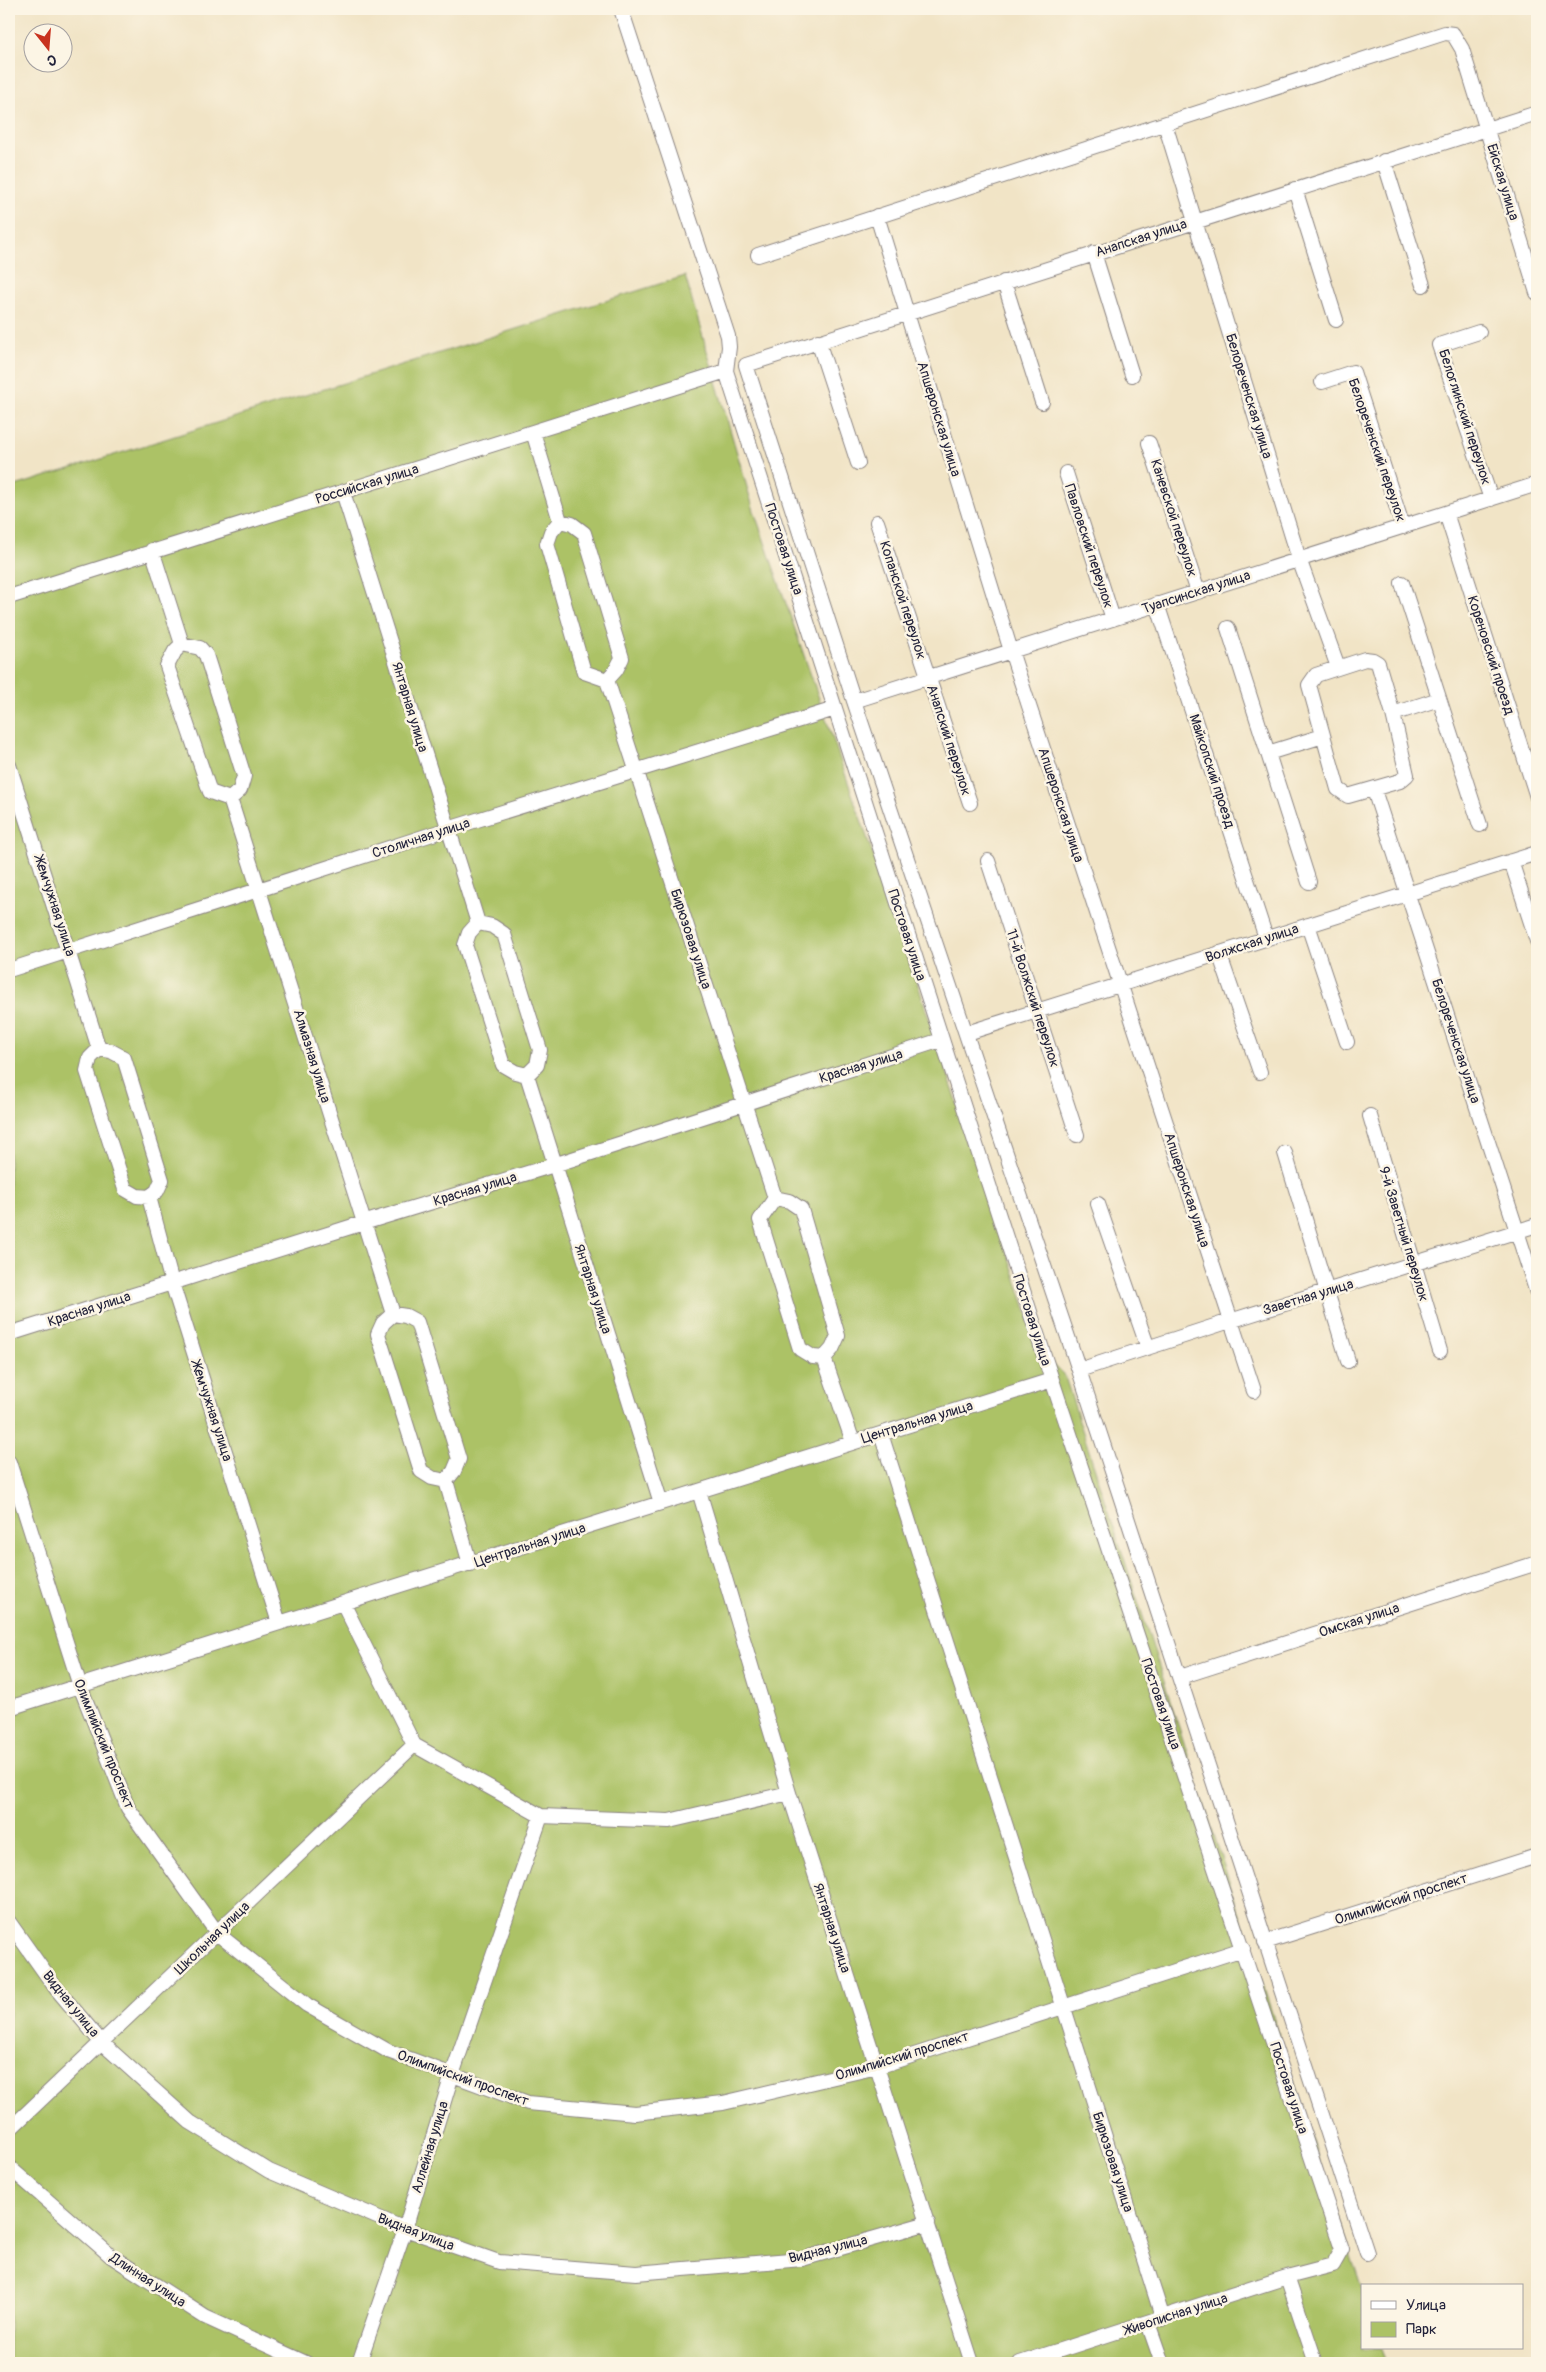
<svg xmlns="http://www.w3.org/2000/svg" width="1546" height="2372" viewBox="0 0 1546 2372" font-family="Pangolin,sans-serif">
<rect width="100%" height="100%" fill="#fcf5e5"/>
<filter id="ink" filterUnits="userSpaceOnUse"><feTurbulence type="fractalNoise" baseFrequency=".02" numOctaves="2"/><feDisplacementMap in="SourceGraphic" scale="10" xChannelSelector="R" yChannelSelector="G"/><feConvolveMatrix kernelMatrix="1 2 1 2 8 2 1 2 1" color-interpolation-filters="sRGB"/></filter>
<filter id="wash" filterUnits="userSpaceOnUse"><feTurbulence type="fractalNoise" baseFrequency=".0096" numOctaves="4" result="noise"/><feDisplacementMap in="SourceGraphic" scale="20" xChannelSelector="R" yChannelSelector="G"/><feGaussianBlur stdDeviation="1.12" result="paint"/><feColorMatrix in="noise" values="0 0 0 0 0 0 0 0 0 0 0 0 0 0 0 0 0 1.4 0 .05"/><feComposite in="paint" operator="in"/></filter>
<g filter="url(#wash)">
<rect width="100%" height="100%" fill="#f1e4c6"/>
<!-- green -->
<path fill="#acc266" stroke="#677250" d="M685,276L754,511L912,967L1040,1351L1064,1374L1362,2290V2348H1381L1386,2363H9V488Z"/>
</g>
<g filter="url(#ink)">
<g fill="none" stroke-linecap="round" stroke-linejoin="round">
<!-- minor casing -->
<g stroke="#8a8380" stroke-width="16">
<path id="minor" d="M621,9L728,336L729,347L726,371L1052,1380L1342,2249L1333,2265L1287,2277L1020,2363
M1165,124L1299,559L1338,667
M1384,161L1423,285
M1295,189L1336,320
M877,216L1011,651L1254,1391
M1094,253L1132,375
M758,255L1445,33L1453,34L1462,49L1537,293
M1004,282L1042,402
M1479,332L1439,345L1491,499
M818,341L858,463
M1322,382L1353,372L1403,527
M533,432L560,521L551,532L547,544L584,672L607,680L775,1198L789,1201L801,1209L838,1336L832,1349L824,1358L853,1442
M1149,443L1198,592
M1066,473L1113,619
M343,492L478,923L492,926L504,934L540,1050L537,1065L527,1075L661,1503
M1446,513L1537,797
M560,521L572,524L584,533L622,658L616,670L607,680
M877,522L970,803
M152,550L182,644L175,651L167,666L210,792L230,799L393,1314L383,1323L378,1334L421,1471L432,1478L446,1481L470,1564
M1402,583L1480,825
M9,597L726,371
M1157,604L1266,938
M1228,628L1309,882
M182,644L200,648L206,655L244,776L240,790L230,799
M1365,659L1373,660L1378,663L1393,714L1407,775L1400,781L1348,796L1338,789L1309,685L1316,675Z
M854,701L1537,484
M1393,714L1439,699
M1268,753L1323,736
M9,765L99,1049L90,1058L87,1071L125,1189L137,1196L149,1197L172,1283L279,1623
M1374,790L1537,1293
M988,861L1077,1135
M1511,861L1537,941
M478,923L469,933L465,945L503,1065L515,1072L527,1075
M1308,925L1347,1042
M1219,953L1260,1072
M9,970L448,829L835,709
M967,1033L1537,853
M99,1049L111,1051L124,1058L162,1180L157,1191L149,1197
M1370,1116L1440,1351
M1285,1153L1348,1361
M775,1198L760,1220L800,1349L813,1357L824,1358
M1098,1204L1148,1348
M393,1314L406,1316L417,1322L459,1459L454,1471L446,1481
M9,1334L363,1223L554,1165L941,1040
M1079,1370L1230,1321L1537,1225
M881,1434L1163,2319
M9,1462L80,1686L128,1808L218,1934L307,2005L388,2051L528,2103L635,2113L723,2103L877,2067L1243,1949
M699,1491L789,1793L972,2363
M343,1603L414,1745L541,1816L669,1821L789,1793
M1180,1677L1537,1563
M9,1708L1052,1380
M9,1922L55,1987L102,2043L190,2122L269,2171L405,2229L499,2262L636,2273L802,2259L928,2223
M1265,1942L1537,1856
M9,2130L414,1745
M9,2167L111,2256L205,2317L306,2363
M1367,2253L1079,1370L854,701L746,365L1537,113
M1287,2277L1316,2363
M1148,2323L1162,2363
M359,2363L405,2229L452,2075L541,1816"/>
</g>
<!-- minor -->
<use href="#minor" stroke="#fff" stroke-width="14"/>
</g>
</g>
<g text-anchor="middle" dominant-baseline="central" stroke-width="5" stroke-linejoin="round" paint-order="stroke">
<!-- street labels -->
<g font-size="14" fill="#22223b" stroke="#fcf5e5">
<text transform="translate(1503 182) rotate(73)">Ейская улица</text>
<text transform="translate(1141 238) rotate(-18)">Анапская улица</text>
<text transform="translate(1249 396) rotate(73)">Белореченская улица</text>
<text transform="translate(1465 417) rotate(72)">Белоглинский переулок</text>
<text transform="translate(939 419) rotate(73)">Апшеронская улица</text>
<text transform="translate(1377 450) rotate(71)">Белореченский переулок</text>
<text transform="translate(367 484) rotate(-17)">Российская улица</text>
<text transform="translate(1174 518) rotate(72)">Каневской переулок</text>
<text transform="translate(1089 546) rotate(72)">Павловский переулок</text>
<text transform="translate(784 549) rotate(72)">Постовая улица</text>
<text transform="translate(1196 592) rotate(-18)">Туапсинская улица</text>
<text transform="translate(903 600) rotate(72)">Копанской переулок</text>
<text transform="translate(1491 655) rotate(72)">Кореновский проезд</text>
<text transform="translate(410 707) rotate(73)">Янтарная улица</text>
<text transform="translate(949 740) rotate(72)">Анапский переулок</text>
<text transform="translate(1212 771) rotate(72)">Майкопский проезд</text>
<text transform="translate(1061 805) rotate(72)">Апшеронская улица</text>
<text transform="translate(421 838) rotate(-18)">Столичная улица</text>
<text transform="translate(55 906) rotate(72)">Жемчужная улица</text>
<text transform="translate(907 935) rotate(72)">Постовая улица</text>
<text transform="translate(691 939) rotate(72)">Бирюзовая улица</text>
<text transform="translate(1252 943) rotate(-18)">Волжская улица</text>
<text transform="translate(1033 998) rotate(72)">11-й Волжский переулок</text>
<text transform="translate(1456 1041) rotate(72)">Белореченская улица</text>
<text transform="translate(312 1056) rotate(73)">Алмазная улица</text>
<text transform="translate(861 1066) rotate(-17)">Красная улица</text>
<text transform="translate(475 1189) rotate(-17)">Красная улица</text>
<text transform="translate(1187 1190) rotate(72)">Апшеронская улица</text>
<text transform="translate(1404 1234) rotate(73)">9-й Заветный переулок</text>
<text transform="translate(593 1289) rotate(72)">Янтарная улица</text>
<text transform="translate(1308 1297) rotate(-17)">Заветная улица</text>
<text transform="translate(89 1309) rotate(-18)">Красная улица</text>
<text transform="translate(1032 1320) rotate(72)">Постовая улица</text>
<text transform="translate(212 1411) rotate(72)">Жемчужная улица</text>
<text transform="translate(917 1422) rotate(-17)">Центральная улица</text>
<text transform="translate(530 1545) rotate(-18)">Центральная улица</text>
<text transform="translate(1359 1620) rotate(-18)">Омская улица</text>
<text transform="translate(1161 1704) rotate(71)">Постовая улица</text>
<text transform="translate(104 1744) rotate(68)">Олимпийский проспект</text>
<text transform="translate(1401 1899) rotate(-18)">Олимпийский проспект</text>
<text transform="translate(832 1928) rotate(72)">Янтарная улица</text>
<text transform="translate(212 1938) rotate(-44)">Школьная улица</text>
<text transform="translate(71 2004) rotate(51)">Видная улица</text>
<text transform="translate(902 2056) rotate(-17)">Олимпийский проспект</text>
<text transform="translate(463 2078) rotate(20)">Олимпийский проспект</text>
<text transform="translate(1289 2088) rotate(72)">Постовая улица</text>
<text transform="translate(430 2147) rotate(-73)">Аллейная улица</text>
<text transform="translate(1113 2162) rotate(72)">Бирюзовая улица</text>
<text transform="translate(416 2232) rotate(21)">Видная улица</text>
<text transform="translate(828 2249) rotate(-14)">Видная улица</text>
<text transform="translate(148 2280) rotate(33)">Длинная улица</text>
<text transform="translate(1176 2314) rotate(-18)">Живописная улица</text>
</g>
</g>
<!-- margin -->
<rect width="1546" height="2372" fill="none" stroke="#fcf5e5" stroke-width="30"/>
<!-- legend -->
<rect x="1361" y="2284" width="162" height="65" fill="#fcf5e5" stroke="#a5a1a1"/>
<rect x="1371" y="2301" width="25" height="8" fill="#ffffff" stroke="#a5a1a1"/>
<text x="1406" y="2310" font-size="15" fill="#22223b">Улица</text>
<rect x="1371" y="2322" width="25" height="15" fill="#acc266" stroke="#a5a1a1"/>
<text x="1406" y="2334" font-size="15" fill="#22223b">Парк</text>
<!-- north arrow -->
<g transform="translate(48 48) rotate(163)"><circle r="24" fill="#fcf5e5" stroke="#a5a1a1"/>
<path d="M0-4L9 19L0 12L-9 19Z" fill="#c8321e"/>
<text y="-8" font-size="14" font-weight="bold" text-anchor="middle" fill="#22223b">С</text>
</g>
</svg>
